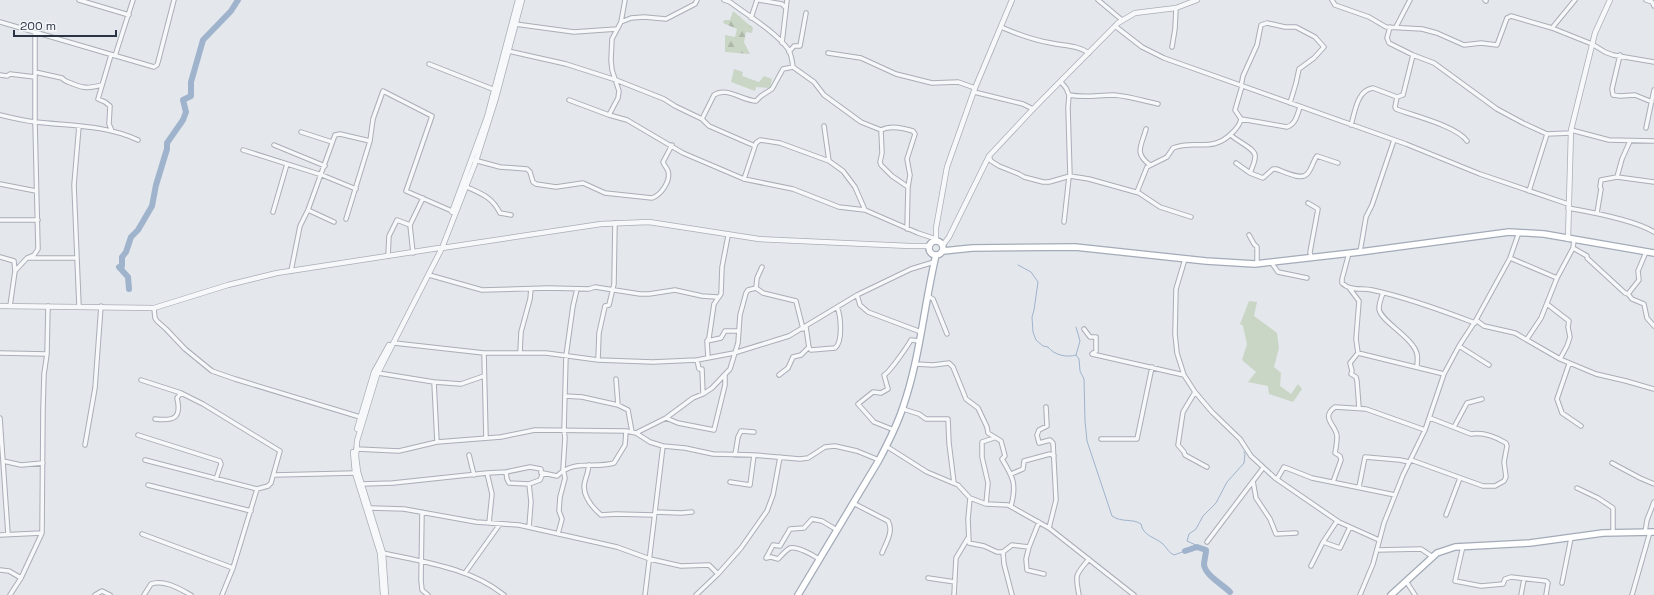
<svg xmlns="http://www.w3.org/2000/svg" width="1654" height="595" viewBox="0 0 1654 595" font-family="'Space Grotesk',sans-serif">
<defs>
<pattern id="forest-firs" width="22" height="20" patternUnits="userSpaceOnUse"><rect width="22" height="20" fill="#c9d6c5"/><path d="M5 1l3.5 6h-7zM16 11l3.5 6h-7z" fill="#adb8ab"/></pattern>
</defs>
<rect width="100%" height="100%" fill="#e4e7ec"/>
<!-- grass -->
<path fill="#c9d6c5" d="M734,69L743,72L742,76L759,82L764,76L772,79L770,88L756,87L755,91L731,82Z
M1249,301L1257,302L1254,316L1277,333L1279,348L1274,367L1281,373L1280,386L1291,394L1298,384L1302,389L1293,402L1269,394L1268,386L1248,382L1256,372L1242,360L1247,344L1243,326L1240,324Z"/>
<!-- forest -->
<path fill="url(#forest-firs)" d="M733,11L753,28L752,33L746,32L744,42L750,54L725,52V35L735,37L737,29L723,23L724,20H730Z"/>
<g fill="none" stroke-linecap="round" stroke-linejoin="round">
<!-- stream -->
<path stroke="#9fb4cc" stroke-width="1" d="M1018,265L1031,272L1038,282L1034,310L1032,317L1033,332L1036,340L1043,346L1048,347C1054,355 1067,358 1076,355
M1076,327L1080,341L1076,355L1079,359L1080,371L1084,379L1085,421L1087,441L1112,516C1122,523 1132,518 1141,524C1143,536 1155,537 1163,544C1167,548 1168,552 1174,555L1185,551
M1200,547L1187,541L1189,534L1196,529L1203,516L1216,503L1227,482L1244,463L1245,454L1244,452"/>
<!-- river -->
<path stroke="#9fb4cc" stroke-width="6" d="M129,289L128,277L119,267L122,266V257L126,252L131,237L138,230L152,206L156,185L167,149V143L183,120L186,112L183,100L191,96V82L203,40L231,11L238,0
M1185,551L1197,547L1206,550C1206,555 1204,560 1204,565C1206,576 1222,584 1230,592"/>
<!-- minor casing -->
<g stroke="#a9aeb7" stroke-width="5.5">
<path id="minor" d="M79,0L129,15
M724,0L730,2C747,15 776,32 788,49C792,55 792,61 793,67L814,82L824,95L861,122L881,130L882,153L880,162L881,165L892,176L908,187L907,229
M759,0L782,4L785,7
M1098,0L1122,20
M1332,0L1335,5L1369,17L1386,27L1422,29L1437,33L1464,45L1481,43L1497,45L1507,18L1511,16L1552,28L1592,44L1605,52L1613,55L1654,62
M1485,0L1486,1
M1646,0L1652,2L1654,6
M751,18L757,0
M0,22L154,67L157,65L158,62L174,0
M621,22L631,18L644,17L666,19L695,4L697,0
M515,24L574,32L617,29
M1115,26L1142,47L1164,58L1406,144L1480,174L1568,204
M1001,27C1017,34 1033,40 1051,43C1065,46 1077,45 1089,53
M1390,27L1387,38L1389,43L1413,55L1434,63L1497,109L1523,123L1547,134L1571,133
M1396,27L1410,0
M1552,28L1575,0
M782,43L787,0
M1172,47L1175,29L1176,8
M508,51L566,64L616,80L664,99L675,106L702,119L709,126L755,146
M789,52L794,46H800L806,13
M828,53L861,58L896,74L932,83L958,82L975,88
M111,55L98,99L105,102L110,106L109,124L112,131
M1620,55L1612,89L1613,95L1620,96L1635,95L1652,102
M115,56L133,0
M429,64L495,90
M35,72L62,78C65,82 69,82 73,84C86,89 89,88 102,85
M0,75L7,76L10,74L35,77
M1061,82L1066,88L1069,95L1068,108L1070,176
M1241,86L1243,76L1257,45L1261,25L1267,23L1285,27H1296L1315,37L1324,47L1314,58L1299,69L1296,83L1290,103
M1242,86L1235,110L1241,119L1287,127C1296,124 1297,115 1300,107
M974,92L1023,104L1033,109
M1069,95C1085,98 1098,95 1114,95C1128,96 1144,101 1158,104
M1397,97L1395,107L1396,109C1414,116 1457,126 1467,141
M569,100L609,115L627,120L683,153L744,179L793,189L839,207L865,210L918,233L936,239
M0,115C12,118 24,121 36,122C71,126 106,125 138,140
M609,115L618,98L619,91L612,70L611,60L612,39L621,22L625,0
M702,119L714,95C726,86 743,101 756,101L761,96L772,89L783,69L793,67
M1351,125C1355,112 1357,90 1373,88L1397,97L1403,95L1413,55
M79,126L74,185L79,306
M824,126L829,161L843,171L855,187L865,210
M1646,128L1654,90
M1146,129C1141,147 1134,153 1150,165
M881,130C891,125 903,128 913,131L915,134L907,159L910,175L908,187
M1571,130L1609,140L1654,141
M301,132L332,142
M1231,135C1236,141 1257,149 1255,157C1255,162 1252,168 1250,173
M274,145L325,166
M243,150L322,175L356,189
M989,156L991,161L999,166L1019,174L1024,177L1043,182H1049L1070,176L1089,179L1139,193L1160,207L1191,217
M474,160L500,167L527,169L530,172L533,182L536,184L556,187L583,183L605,193L652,198C661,195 671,181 668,171C667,168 664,165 663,162L672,145
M1236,163L1250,173L1263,178L1273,169H1276C1283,171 1301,181 1307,174C1312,169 1313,161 1317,156L1338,163
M1617,177L1654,182
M744,179L756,143L760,140L780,143L829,161
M0,184L36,191
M467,187C482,194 492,197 500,213L511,215
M1529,191L1547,134
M1137,192L1147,167L1167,157L1173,148C1196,139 1212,154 1233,132C1237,128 1240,124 1241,119
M1308,203L1318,209L1310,252L1311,257
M1568,208C1591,212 1635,220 1654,232
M308,210L334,222
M273,212L287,164
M1597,213L1601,189L1600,187L1601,180L1617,177L1622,159L1630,141
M346,219L370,141L373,119L383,91L432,116L406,191L452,211
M0,220H38
M1064,222L1069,177
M1249,235L1254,244L1257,247V263
M1574,240L1573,248L1587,256V258L1625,293L1628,294
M1360,252L1366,217L1372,205L1394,140
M1646,252L1638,271L1639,280L1628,294L1632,299L1644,304L1647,318L1654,326
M413,253L410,225L423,198
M1349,253L1342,279V283C1350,291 1361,288 1372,290C1406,297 1441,310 1475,323
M388,256L389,236L397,220L410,225
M0,257L14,261L15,271L10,306
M28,258H77
M1510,258L1557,278L1541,318L1527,339
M1185,259L1176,289L1175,334L1177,353L1184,375L1195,392L1212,412L1240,439L1251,456L1275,478L1339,522L1379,540
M1271,262L1278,272L1307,278
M15,271L27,258L34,255L38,249L35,122V33
M291,271L300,226L308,210L335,135L340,134L370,141
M429,275L482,290L548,288L589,289L595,287L640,294H649L675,290L702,296L717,297
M1557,278L1573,248
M756,288L757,278L762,267
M1350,289L1359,301L1356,339L1358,353L1350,363L1352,371L1351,374L1356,377L1357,381L1359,408
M1383,293C1381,298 1379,304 1379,309C1381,322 1413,337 1417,354C1418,358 1417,363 1417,367
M857,295L860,305L868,312L921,332
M928,296L933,299L947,334
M1547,304L1569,321L1568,327L1570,337L1567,346L1560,359
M154,308L155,318L157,321L166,329L185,349L212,371L235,379L360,417
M1476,320L1484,326L1515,333L1560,359L1596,374L1626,381L1654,389
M806,327L809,348L811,350L835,348C843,342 841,316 837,307
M1084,329L1090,337H1096V351L1092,354L1184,375
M707,341L721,338L725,331H738
M394,343L484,353H546L598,360L653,362L697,360L734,353L789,336L857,295L911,269L934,262
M1459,346L1489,365
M0,353L47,354
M484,353L486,438
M520,353L521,332L530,299L531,289
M1358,353L1444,374
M708,358L707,341L709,338L714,304L721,294L722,267L728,236
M598,360L599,333L605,306L609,305L614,284L615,223
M697,360L699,369H702L703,394
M915,364L933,365L949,363L953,367L966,399L978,408L987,427L988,433L1001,441L1005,456L1002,459C1013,477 1017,484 1011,506
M1569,364L1557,399L1562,413L1581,426
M378,373L434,382L437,442
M779,375L788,368L793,357L801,355L809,347
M616,379L618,405L628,410L632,432
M141,380L181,393L203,404L280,451L271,483L268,486L257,489L145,460
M434,382L461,384L484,376
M1195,392L1183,412L1178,445L1184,452L1185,455L1207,467
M565,396L582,397L618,405
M1046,407L1047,426L1039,430L1037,435L1039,443L1050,440L1053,443L1056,500L1049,528
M903,409L919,414L926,419H948L949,443L954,483
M0,418L8,534
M666,418L678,423L714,430L725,385V375
M155,419C173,421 182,419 177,398L181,393
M1454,427L1467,403L1482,399
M894,430L874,422L858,404L873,392L881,393L888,389L884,375C889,373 907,347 911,340L919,341
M636,433L666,418L693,398L703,394L712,388L730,369L738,343L740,315L746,293L748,290L756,288L763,293L796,301L803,329
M138,435L220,461L221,464L216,479
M1101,439H1137L1152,367
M85,445L95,388L101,306
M886,446L927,472L958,485L970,498L986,504L1008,505L1049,528L1134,595
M356,449L399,451L437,442L501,437L535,430L626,431L636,433L650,442L663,446L685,448L713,454L754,455L800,459L808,458L825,447L835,446L857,451L879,460
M469,455L474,475
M735,455L738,437L741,431L754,432
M1411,460L1483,486H1495L1504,481L1506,477L1504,462L1507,446L1506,443C1496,437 1484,432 1471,434L1430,418
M3,461L21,465L43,463
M1612,463L1640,478L1654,484
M589,465C588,472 587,475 585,481C581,494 592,507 601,515L616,514L654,515
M506,472L530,467L541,469V473H543
M487,473L492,494L489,523
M1011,474L1023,469L1024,461L1050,454L1054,456
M274,475L355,473
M1277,479L1284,467L1312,478L1395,495
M1253,481L1256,498L1270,519L1276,534L1296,533
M730,482L750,485L754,455
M1333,482L1341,460L1340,456L1335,453C1336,448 1337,441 1337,436C1336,425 1320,418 1335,407L1366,409L1425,430
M362,484L393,483L487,473L506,472L507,479L509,483L529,484L540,480L543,473L557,476C574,459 593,469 614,463L625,445L626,431
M529,484L531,502L529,527
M148,485L251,511
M1359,487L1365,457L1400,460L1409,462
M1577,488L1598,498L1613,508V532
M970,498L968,519L969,543L984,546L997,552H1003L1012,545L1029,547L1039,522
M853,503L888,521C894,531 886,543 882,553
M986,504L988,483L982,457V442L994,438
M371,508L404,509L476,522L519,525L617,547L650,559L681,566L709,565L718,574
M422,512L421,580L422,590L428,595
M655,512L681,513L692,512
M1446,515L1460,478
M1645,532L1647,520L1654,502
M142,534L233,568
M558,534L562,519L559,511L560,497L565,478L563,469L565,438L564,430L566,356L573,306L577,289
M0,535L42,533
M1207,542L1263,468
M1323,542L1340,548L1350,527
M1463,546L1455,581L1481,586L1503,584L1505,579L1511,577L1546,581L1548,583L1546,595
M1029,547L1026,559L1027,570L1044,574
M1377,550L1421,549L1433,557
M1003,552L1004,564L1012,595
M383,553C424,562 471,568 504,595
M766,558L773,545L780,546L790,529L804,528L812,519L822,521L837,530
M766,558L771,557L778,559C781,556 786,550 790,548C797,546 813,555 819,559
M1311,566L1323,542L1337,521
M0,570L9,571L21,578
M465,573L500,524
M928,578L955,582
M1406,581L1415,595
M1562,583L1571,538
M10,595L21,578L42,533L43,409L44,374L47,354L48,306
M95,595L102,591L110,595
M144,595L151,584C164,579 180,589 191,595
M222,595L233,568L257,489
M645,595L663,446
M696,595L718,574L741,548L767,511L773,495L780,457
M954,595L956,558L968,538
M1079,595C1075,575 1075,575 1089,559
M1360,595L1373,564L1384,523L1403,475L1425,430L1444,374L1459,346L1476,320L1510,258L1519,232
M1521,595L1524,579
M1632,595L1650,532"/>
</g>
<!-- tertiary casing -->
<g stroke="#a9aeb7" stroke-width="6">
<path id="tertiary" d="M452,212L487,117L518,0
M1568,239L1571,130L1595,33L1610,0
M936,241V228L947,167L975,88L1012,0
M943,245L949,237L989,156L1033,109L1118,23L1135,13L1176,8L1197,0
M442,248L601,224L649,222L759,239L910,246H930
M0,306L154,308L228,285L277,273L439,248
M357,429L374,372L389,345
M353,452L355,473L380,553L383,595
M386,595L383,553L358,472L356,456L357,441L377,375L442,248L476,161L496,98L522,0"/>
</g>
<!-- primary casing -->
<g stroke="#a3abb8" stroke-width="8">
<path id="primary" d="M929 248a7 7 0 1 1 14 0a7 7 0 1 1-14 0Z
M943,251L972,248L1075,247L1206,261L1255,264L1360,252L1509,232L1544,234L1654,253
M798,595L879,460C888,443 897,426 903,407C920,358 924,305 936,255
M1391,595L1437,553L1455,547L1530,543L1603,533L1654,532"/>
</g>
<!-- minor -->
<use href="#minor" stroke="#f7f8fa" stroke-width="3.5"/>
<!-- tertiary -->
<use href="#tertiary" stroke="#f7f8fa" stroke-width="4.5"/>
<!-- primary -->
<use href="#primary" stroke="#fff" stroke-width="5.5"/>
</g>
<!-- scale -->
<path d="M14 30v6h102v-6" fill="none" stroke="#2b3445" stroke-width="2"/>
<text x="20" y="30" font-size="12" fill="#2b3445" stroke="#f4f6f9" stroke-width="3" paint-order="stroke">200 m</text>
</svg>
